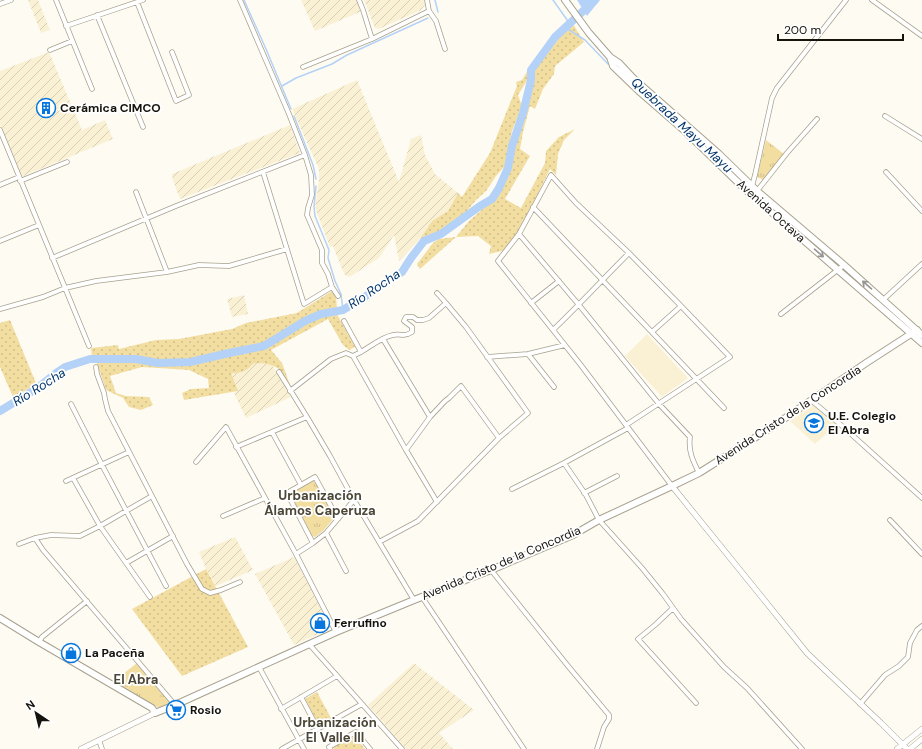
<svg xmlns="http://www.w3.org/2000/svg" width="922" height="749" viewBox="0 0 922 749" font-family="'DM Sans',sans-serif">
<defs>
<pattern id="industrial-furrows" width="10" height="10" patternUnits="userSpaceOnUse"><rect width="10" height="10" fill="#faf1d5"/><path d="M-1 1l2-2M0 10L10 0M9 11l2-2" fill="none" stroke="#d6ceb6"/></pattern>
<pattern id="grass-dots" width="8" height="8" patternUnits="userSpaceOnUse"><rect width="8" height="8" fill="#f3dea2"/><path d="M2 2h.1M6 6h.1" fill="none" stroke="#d0be8a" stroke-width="1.8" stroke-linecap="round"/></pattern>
<pattern id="park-tufts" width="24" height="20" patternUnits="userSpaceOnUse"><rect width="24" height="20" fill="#f3dea2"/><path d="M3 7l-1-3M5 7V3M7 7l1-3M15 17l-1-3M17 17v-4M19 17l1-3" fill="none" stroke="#d0be8a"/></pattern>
</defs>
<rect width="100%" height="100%" fill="#fefbf3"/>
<!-- built -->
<path fill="#faf1d5" d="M647,334L688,378L662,397L625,356Z
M813,405L837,425L815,444L790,421Z"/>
<!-- industrial -->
<path fill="url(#industrial-furrows)" d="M28,0H38L50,30L41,33Z
M301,0H357L362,11L315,31Z
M364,0H425V5L421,10L379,29L375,28Z
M49,52L82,130L105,120L113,139L21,177L0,125V71Z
M357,80L399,182L411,139L421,135L425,155L435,174L458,193L448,211L432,221L420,239L399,261L394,235L379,258L351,276L349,277L344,274L333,246L330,247L315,208L319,181V169L292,109Z
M290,125L300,153L180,199L173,181L172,174Z
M244,295L248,314L232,317L227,299Z
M256,363H262L272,365L291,397L246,418L234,393L238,391L230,373L242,372L246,370L252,364Z
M235,537L253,570L216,586L206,569L199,552Z
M294,557L331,628L294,645L255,574Z
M414,663L474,710L439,733L453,749H406L368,705Z"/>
<!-- grass -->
<path fill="url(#grass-dots)" d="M573,24L584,42L555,66L554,74L543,89L535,109L530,106L523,132L520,149L530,156L505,199L521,208L545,163L546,151L559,137L575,129L564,140L558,154L556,175L550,169L522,226L506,250L489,254L491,246L478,236L456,237L420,269L417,264L433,243L439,239L456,237L469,221L492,201L502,190L510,169L515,147L529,103L534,80V70L558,39Z
M528,70V79L518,95L522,106L512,131L505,166L496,176L486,191L476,200L466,212L441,231L420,239L432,221L448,211L458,193L462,197L490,153L517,86L516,82L522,80Z
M332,291L336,297L337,308L319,312L262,344L191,359L159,361L139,357H92L91,348L118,345L119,349L156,340L179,339L232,329L246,323L297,313Z
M337,314L355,347L349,350L343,345L328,319L271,350L282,363L290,385C287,381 284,374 280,370C275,365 259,361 253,364C250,366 249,369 246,370C242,373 235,373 231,373L238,391L184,400L182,393L191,389L209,388L208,379L189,370L142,367L110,376L116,393L126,396L149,397L153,405L141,410L129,407L123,398L106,390L97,363L142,362L156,365H189L265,348L313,320L322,316Z
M10,320L36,383L28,389L13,397L0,367V323Z
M206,569L248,647L182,676L132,609Z
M317,692L331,718L319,725L305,699Z
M353,735L365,749H334L332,747Z"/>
<!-- park -->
<path fill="url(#park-tufts)" d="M766,140L784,154L763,180L757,177Z
M313,481L316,482L334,518L324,530L315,537L312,536L291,495L293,492Z
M137,663L172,702L159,708L114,681Z"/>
<!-- pitch -->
<path fill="#f3dea2" d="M150,680L162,694L154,701L142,688Z"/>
<!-- water -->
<path fill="#b4d2f7" d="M577,0H600L587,16Z"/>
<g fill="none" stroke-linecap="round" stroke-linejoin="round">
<!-- stream -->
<path stroke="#b4d2f7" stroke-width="1.5" d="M244,0L266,49L291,109
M435,0L438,12
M553,0L570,24
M566,28L585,40L608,64
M282,86L296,78L332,64L347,55L428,18
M294,116L313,165L316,179
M729,168L746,185
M316,186L314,207L315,216L329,250L328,258L335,281L341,294L343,310
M779,214L839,267
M844,271L910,328"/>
<!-- river -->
<path stroke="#b4d2f7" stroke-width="8" d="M0,411L36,389L56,373L65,367L90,359H136L158,363L190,362L229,353L264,346L305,321L321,314L343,310L366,296L402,272L411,258L424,241L441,234L480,206L492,199L499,188L508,168L512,146L523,113L531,80V70L555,37L595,0"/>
<!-- minor casing -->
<g stroke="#a7a18e" stroke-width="5.5">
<path id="minor" d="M56,0L92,89
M240,0L289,114L305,155L311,175L312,195L308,208L307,215L322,250V263L328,274L332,287L338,296
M359,0L363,10L372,39
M427,0L429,11L436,21L445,49
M872,0L922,36
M137,2L176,101L189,95L172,52
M0,4L11,0
M97,15L143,127
M66,26L143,0
M50,50L72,41
M303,67L372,39L429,11
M885,116L922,139
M0,130L89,346
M263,172L304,304L332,287
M886,172L922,211
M20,181L67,162
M0,185L19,177
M750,187L752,186L755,175L772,98L777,88L846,0
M757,191L787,153L817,119
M136,192L167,272
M533,207L724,408
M519,234L579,305L659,404L690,437C688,451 693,461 699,473
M0,241L39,225
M52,258L176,206L305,155
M883,300L922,264
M531,303L559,281
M0,309L43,297L65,288L96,281L167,272L199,265L229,266L287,249
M781,314L844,265
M344,321L361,352L353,356L406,450L437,502
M553,330C579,305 603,279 629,253
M652,332L681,306
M383,339L430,417
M361,352C371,346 382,337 393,335C402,333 403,338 412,332V327L404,321L406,317H413L417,320H423L429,318L446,303
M528,354L554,387
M487,357L528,354L565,345
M96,367L97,374L104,393L105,399L108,411L187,564L202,589L210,593L221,590L240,582
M279,372L307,417L330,456L354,500L414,600
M290,391L331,359L346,353L353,356
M812,401L841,425L922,498
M71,404L102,465L166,586
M626,425L730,357L681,306L629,253L576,203L551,175L519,234L498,261L580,364L672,486
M272,432L301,485
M236,447L307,417
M406,450L430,417L445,401L449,398L461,386L499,438
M196,462L226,427L296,554L336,632
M564,463L586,495L599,520L642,568L663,594L681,619L724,667L747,688L802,749
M73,478L100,526L150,597
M66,481L129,452
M512,489L564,463L628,428
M584,493L617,476
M223,516L265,498
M890,520L922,554
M326,533L346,571
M35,538L43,550L175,705
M379,542L418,521L499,438L528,413L466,327L446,303L437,293
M313,543L287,493L315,477L338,519
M19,544L35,538L51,535L80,536L100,526L152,496
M296,554L313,543L326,533L354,500
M126,563L173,536
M491,570L568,666L609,715V719L604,727L597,749
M422,597L524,749
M673,608L655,625L638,639L696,703
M39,642L42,637L87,601
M309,644L402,749
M259,667L304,749
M301,697L318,729
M860,704L885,675L899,666L908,657L910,643L917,630L922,626
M281,709L337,676
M99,740L102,749
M282,749L362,704
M330,749L329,747L356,732L370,749"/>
</g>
<!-- tertiary casing -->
<g stroke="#a7a18e" stroke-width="6">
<path id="tertiary" d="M672,486L807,653L881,723L907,749
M81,749L155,713
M897,749L922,729
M910,749L922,739"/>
</g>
<!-- secondary casing -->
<g stroke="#a7a18e" stroke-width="8">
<path id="secondary" d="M565,0L589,33L610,57L619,63L634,79L719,154L757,191L844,265L922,335
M610,57L613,66L640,92L686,132L747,191L922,343
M0,618L39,642L152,708L155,713L175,705L336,632L414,600L491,570L573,535L599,520L672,486L699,473L772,427L866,363L917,330"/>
</g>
<!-- minor -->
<use href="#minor" stroke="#fff" stroke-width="4"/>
<!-- tertiary -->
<use href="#tertiary" stroke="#fff" stroke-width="5"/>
<!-- secondary -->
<use href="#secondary" stroke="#fff" stroke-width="6"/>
</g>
<!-- one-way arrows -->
<defs><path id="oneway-shaft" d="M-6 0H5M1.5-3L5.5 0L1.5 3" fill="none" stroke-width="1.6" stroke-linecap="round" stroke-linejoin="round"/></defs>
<g stroke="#969592">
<use href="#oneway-shaft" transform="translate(819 253) rotate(41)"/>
<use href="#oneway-shaft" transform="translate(867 285) rotate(-139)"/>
</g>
<!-- icons -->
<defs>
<g id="building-ring" transform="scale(1)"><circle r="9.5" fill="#fff" stroke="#0576dd" stroke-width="1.5"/><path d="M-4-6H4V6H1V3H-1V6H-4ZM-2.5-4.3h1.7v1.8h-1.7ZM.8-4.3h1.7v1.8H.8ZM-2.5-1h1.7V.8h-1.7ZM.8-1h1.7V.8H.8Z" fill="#0576dd"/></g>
<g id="school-ring" transform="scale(1)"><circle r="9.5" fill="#fff" stroke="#0576dd" stroke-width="1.5"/><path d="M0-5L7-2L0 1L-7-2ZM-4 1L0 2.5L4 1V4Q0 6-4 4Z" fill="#0576dd"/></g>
<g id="shop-ring" transform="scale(1)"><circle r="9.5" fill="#fff" stroke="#0576dd" stroke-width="1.5"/><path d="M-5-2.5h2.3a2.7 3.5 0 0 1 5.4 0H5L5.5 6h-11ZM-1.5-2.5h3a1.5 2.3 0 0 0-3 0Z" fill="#0576dd"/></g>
<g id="supermarket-ring" transform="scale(1)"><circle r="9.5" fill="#fff" stroke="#0576dd" stroke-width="1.5"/><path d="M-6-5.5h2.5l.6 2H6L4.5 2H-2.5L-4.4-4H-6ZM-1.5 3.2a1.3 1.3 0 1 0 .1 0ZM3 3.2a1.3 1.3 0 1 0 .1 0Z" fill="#0576dd"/></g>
</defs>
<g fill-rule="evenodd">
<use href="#building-ring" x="46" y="108"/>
<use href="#school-ring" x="814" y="423"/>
<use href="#shop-ring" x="320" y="623"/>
<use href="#shop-ring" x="71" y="653"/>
<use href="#supermarket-ring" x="176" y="710"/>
</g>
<g text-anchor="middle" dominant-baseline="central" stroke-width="3.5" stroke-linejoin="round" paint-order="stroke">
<!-- poi labels -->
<g font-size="12" font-weight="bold" fill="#16130d" stroke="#fff" text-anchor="start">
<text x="60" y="108">Cerámica CIMCO</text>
<text x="828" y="416">U.E. Colegio<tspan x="828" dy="14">El Abra</tspan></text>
<text x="334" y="623">Ferrufino</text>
<text x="85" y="653">La Paceña</text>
<text x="190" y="710">Rosio</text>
</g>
<!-- street labels -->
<g font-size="12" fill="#16130d" stroke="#fff">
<text transform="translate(771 211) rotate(42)">Avenida Octava</text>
<text transform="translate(788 415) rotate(-33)">Avenida Cristo de la Concordia</text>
<text transform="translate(501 563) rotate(-23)">Avenida Cristo de la Concordia</text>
</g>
<!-- water labels -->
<g font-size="13" font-style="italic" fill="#00346a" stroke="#fff">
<text transform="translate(682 125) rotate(43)">Quebrada Mayu Mayu</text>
<text transform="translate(374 289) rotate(-34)">Río Rocha</text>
<text transform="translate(39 387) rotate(-32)">Río Rocha</text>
</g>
<!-- neighbourhood labels -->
<g font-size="13" font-weight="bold" fill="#4b4635" stroke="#fff">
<text x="320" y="495">Urbanización<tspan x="320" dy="15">Álamos Caperuza</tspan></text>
<text x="136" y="679">El Abra</text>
<text x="335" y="722">Urbanización<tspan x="335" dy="15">El Valle III</tspan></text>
</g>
</g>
<!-- north arrow -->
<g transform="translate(36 713) rotate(325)" stroke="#ffffff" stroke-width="3" paint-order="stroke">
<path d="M0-3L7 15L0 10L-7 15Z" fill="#16130d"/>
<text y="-6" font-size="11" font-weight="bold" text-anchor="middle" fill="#16130d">N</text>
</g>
<!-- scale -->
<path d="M778 34v6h125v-6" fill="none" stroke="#16130d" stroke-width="2"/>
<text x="784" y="34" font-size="12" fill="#16130d" stroke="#ffffff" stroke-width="3" paint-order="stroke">200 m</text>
</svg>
